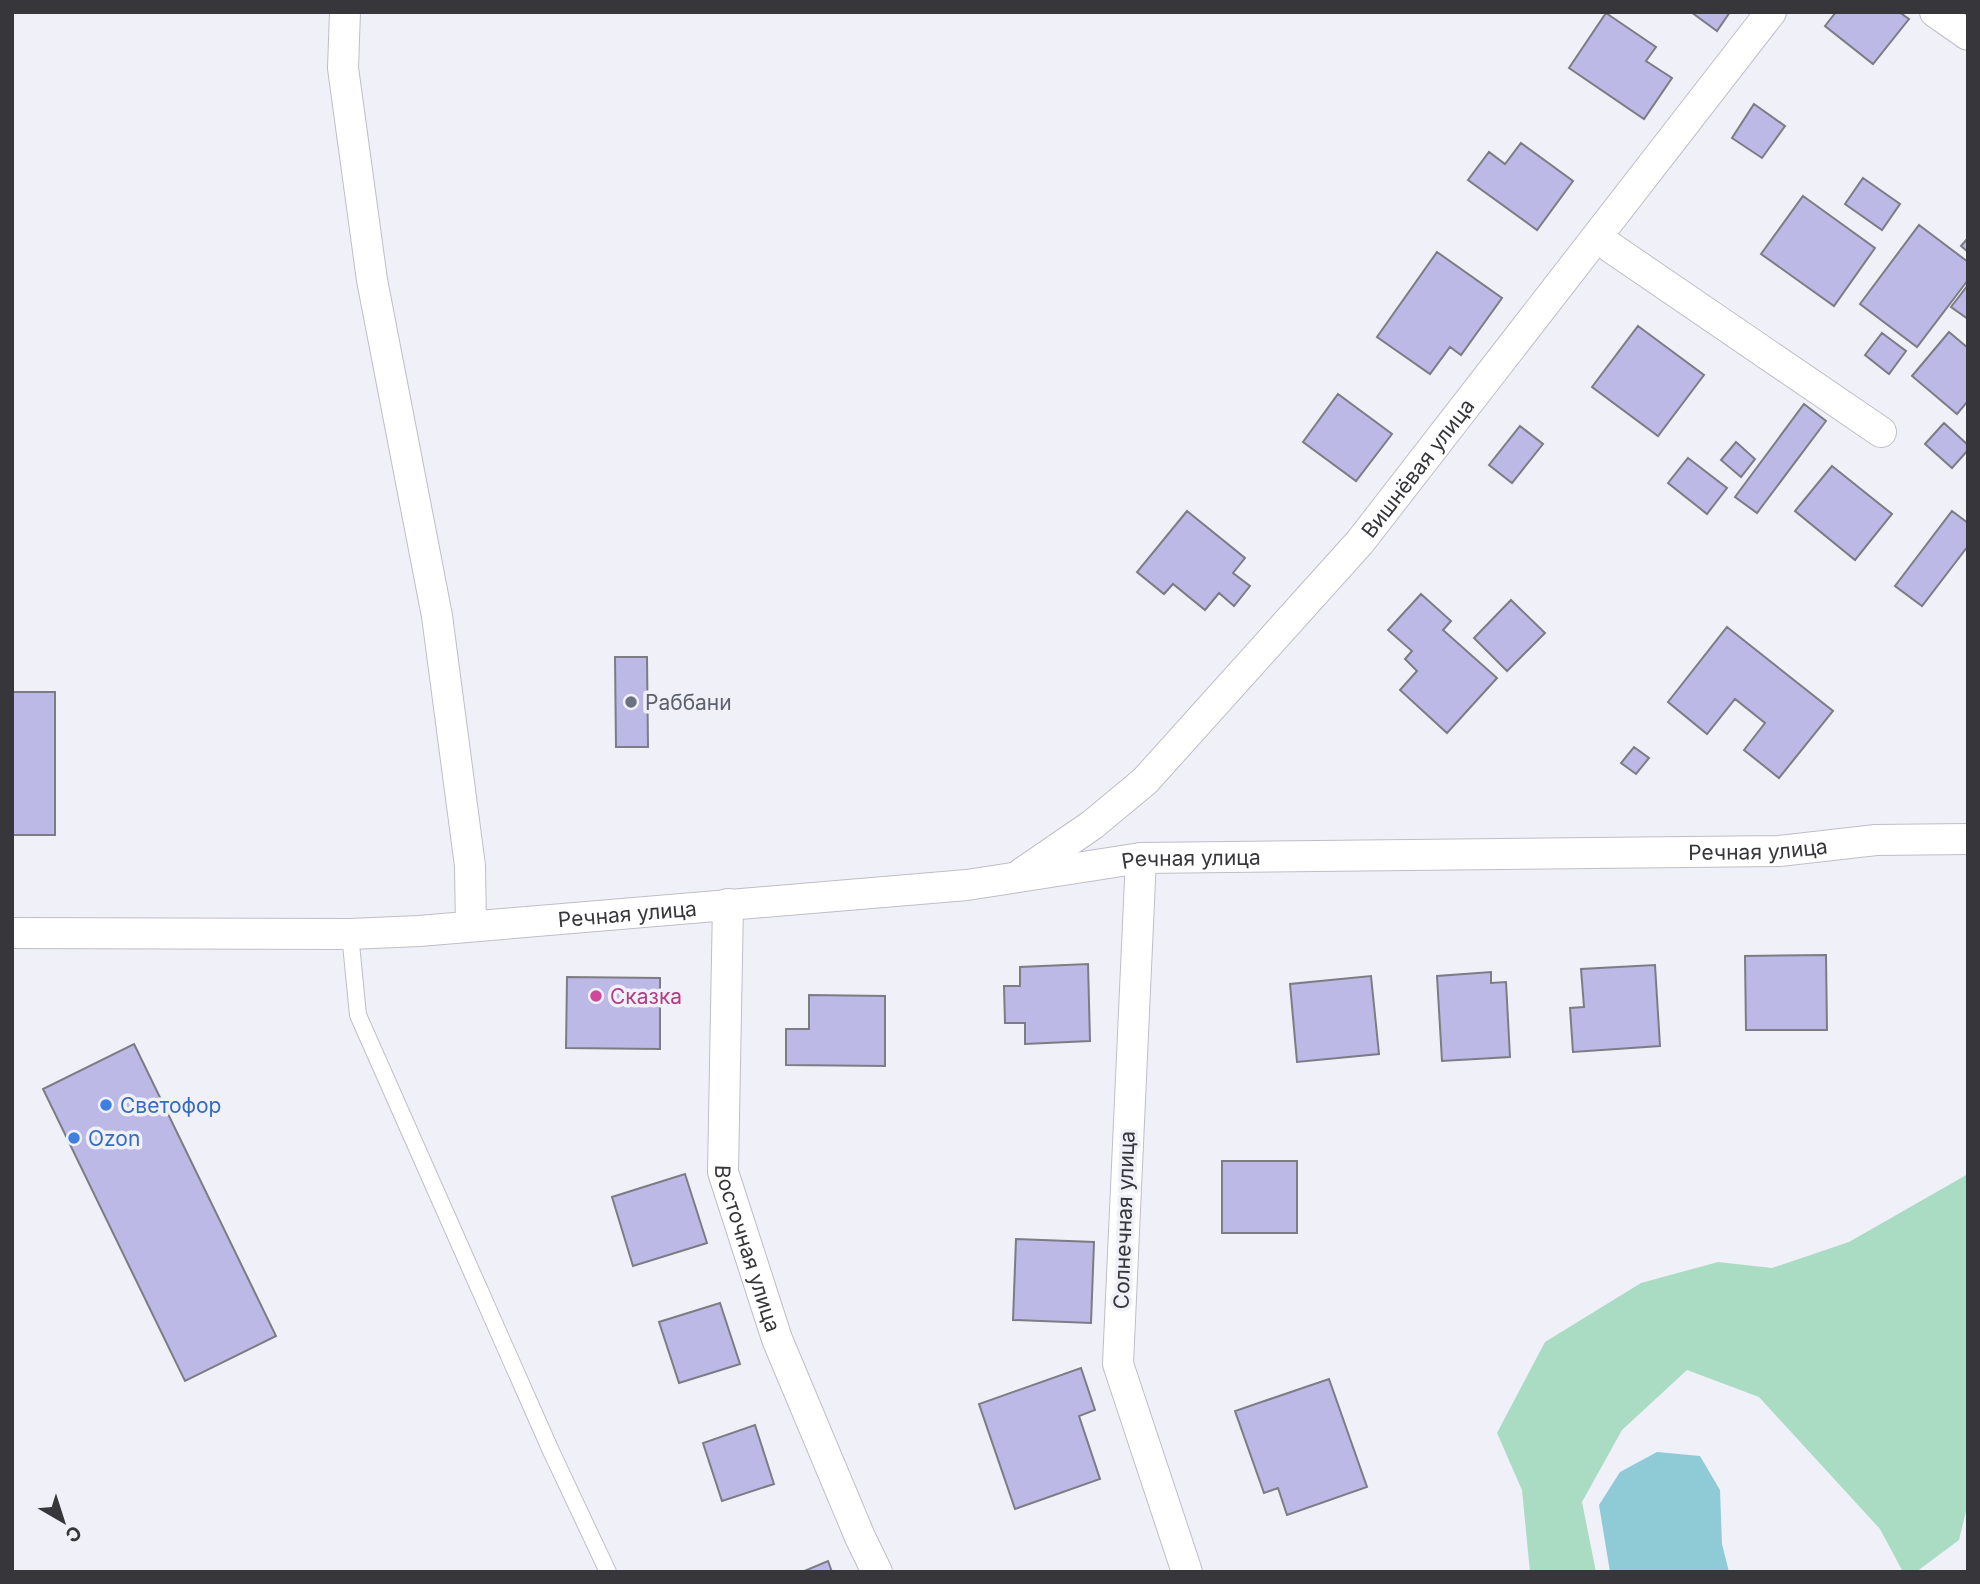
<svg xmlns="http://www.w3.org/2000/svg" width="1980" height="1584" viewBox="0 0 1980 1584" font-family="Inter,sans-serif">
<rect width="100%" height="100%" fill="#f0f0f9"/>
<!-- green -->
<path fill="#aadbc3" d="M1968,1174V1503L1959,1540L1916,1572H1903L1880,1529L1759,1397L1687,1370L1622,1430L1582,1502L1596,1572H1530L1522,1490L1497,1433L1545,1342L1641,1283L1718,1262L1772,1268L1849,1242Z"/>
<!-- water -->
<path fill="#8ecbd6" d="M1657,1452L1700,1456L1720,1490L1722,1544L1729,1572H1610L1599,1505L1620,1472Z"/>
<!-- building -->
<path fill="#bcb9e6" stroke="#7c7c84" stroke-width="2" d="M1691,12H1730L1717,31Z
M1836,12H1899L1909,19L1873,64L1825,26Z
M1606,13L1656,47L1646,61L1672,78L1644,119L1569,68Z
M1754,104L1785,126L1762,158L1732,138Z
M1521,143L1573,181L1537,230L1468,180L1489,152L1505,164Z
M1863,178L1900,204L1882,230L1845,204Z
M1803,196L1875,248L1834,306L1761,254Z
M1919,225L1968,262V280L1917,347L1860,304Z
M1968,238V252L1961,246Z
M1437,252L1502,298L1461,355L1450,347L1430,374L1377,337Z
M1968,285V319L1951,307Z
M1638,326L1704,375L1658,436L1592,387Z
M1949,332L1968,348V401L1957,414L1912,376Z
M1882,333L1906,351L1889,374L1865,355Z
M1338,394L1392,434L1356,481L1303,442Z
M1804,404L1826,421L1757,513L1735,497Z
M1944,423L1968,445V450L1952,468L1925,444Z
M1520,426L1543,444L1512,483L1489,465Z
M1736,442L1755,459L1741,477L1721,460Z
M1688,458L1727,488L1707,514L1668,483Z
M1832,466L1892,514L1855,560L1795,511Z
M1187,511L1245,558L1233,573L1250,586L1234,606L1219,593L1205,610L1173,584L1164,594L1137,572Z
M1952,511L1968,523V546L1922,606L1895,586Z
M1421,594L1451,621L1443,630L1497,678L1447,733L1400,690L1417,671L1405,659L1412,651L1388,630Z
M1511,600L1545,633L1507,671L1474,638Z
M1727,627L1833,711L1779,778L1744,750L1765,723L1735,699L1707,734L1668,702Z
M615,657H647L648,747H616Z
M12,692H55V835H12Z
M1634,747L1649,758L1636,774L1621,763Z
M1826,955L1827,1030H1746L1745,956Z
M1088,964L1090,1041L1025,1044V1023H1005L1004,986H1020V967Z
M1655,965L1660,1046L1573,1052L1570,1008L1584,1007L1581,969Z
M1491,972V983L1506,982L1510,1057L1442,1061L1437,976Z
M1371,976L1379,1054L1297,1062L1290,984Z
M567,977L660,978V1049L566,1048Z
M809,995L885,996V1066L786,1065V1029H809Z
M134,1044L276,1336L185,1381L43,1089Z
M1222,1161H1297V1233H1222Z
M685,1174L707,1243L633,1266L612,1197Z
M1016,1239L1094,1242L1091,1323L1013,1320Z
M720,1303L740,1364L679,1383L659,1322Z
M1081,1368L1095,1410L1079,1416L1100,1479L1015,1509L979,1404Z
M1329,1379L1367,1487L1287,1515L1278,1488L1264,1493L1235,1411Z
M755,1425L774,1484L722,1501L703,1443Z
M828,1561L832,1572H802Z"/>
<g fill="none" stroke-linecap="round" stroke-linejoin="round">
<!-- service casing -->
<g stroke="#bfbec7" stroke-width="18">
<path id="service" d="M350,934L358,1015L551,1451L608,1572"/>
</g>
<!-- minor casing -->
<g stroke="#bfbec7" stroke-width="32">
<g id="minor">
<path d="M345,12L343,68L372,280L437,616L470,866L471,925"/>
<path d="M1935,12L1968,35"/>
<path d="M1597,238L1881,432"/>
<path d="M1141,858L1118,1364L1187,1572"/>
<path id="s1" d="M1022,873L1092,825L1145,781L1360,542L1771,12"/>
<path id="s2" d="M728,904L723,1172L777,1339L860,1537L877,1572"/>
<path id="s3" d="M12,933L350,934L419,931L967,885L1141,858L1779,851L1876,840L1968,839"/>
</g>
</g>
<!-- service -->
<use href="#service" stroke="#fff" stroke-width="16"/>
<!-- minor -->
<use href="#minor" stroke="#fff" stroke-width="30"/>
</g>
<!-- markers -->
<circle fill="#6b7280" stroke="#f0f0f9" stroke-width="2.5" cx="631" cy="702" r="7"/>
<circle fill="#d1479c" stroke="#f0f0f9" stroke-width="2.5" cx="596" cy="996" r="7"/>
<g fill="#3f7fe0" stroke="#f0f0f9" stroke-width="2.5">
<circle cx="106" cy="1105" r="7"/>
<circle cx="74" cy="1138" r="7"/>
</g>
<g text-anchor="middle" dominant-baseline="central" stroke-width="7" stroke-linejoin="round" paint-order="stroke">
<!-- street labels -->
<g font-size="21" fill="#37363a" stroke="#f0f0f9">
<text stroke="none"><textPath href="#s1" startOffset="569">Вишнёвая улица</textPath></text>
<text stroke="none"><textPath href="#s3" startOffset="1750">Речная улица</textPath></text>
<text stroke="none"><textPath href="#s3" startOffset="1183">Речная улица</textPath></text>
<text stroke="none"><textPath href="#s3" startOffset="616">Речная улица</textPath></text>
<text transform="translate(1124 1220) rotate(-88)">Солнечная улица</text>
<text stroke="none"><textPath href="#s2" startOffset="348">Восточная улица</textPath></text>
</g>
<!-- worship labels -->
<g font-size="21" fill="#5b616d" stroke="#f0f0f9" text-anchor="start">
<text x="645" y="702">Раббани</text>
</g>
<!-- hotel labels -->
<g font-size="21" fill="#b23c85" stroke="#f0f0f9" text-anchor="start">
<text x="610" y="996">Сказка</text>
</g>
<!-- shop labels -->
<g font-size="21" fill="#366cbe" stroke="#f0f0f9" text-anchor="start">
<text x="120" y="1105">Светофор</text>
<text x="88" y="1138">Ozon</text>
</g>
</g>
<!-- border -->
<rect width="1980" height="1584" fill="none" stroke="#37363a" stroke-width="28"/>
<!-- north arrow -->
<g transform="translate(63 1521) rotate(141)" stroke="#f0f0f9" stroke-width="5" paint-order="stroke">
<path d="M0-5L12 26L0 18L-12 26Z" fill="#37363a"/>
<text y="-10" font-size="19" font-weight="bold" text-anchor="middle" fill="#37363a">С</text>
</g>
</svg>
